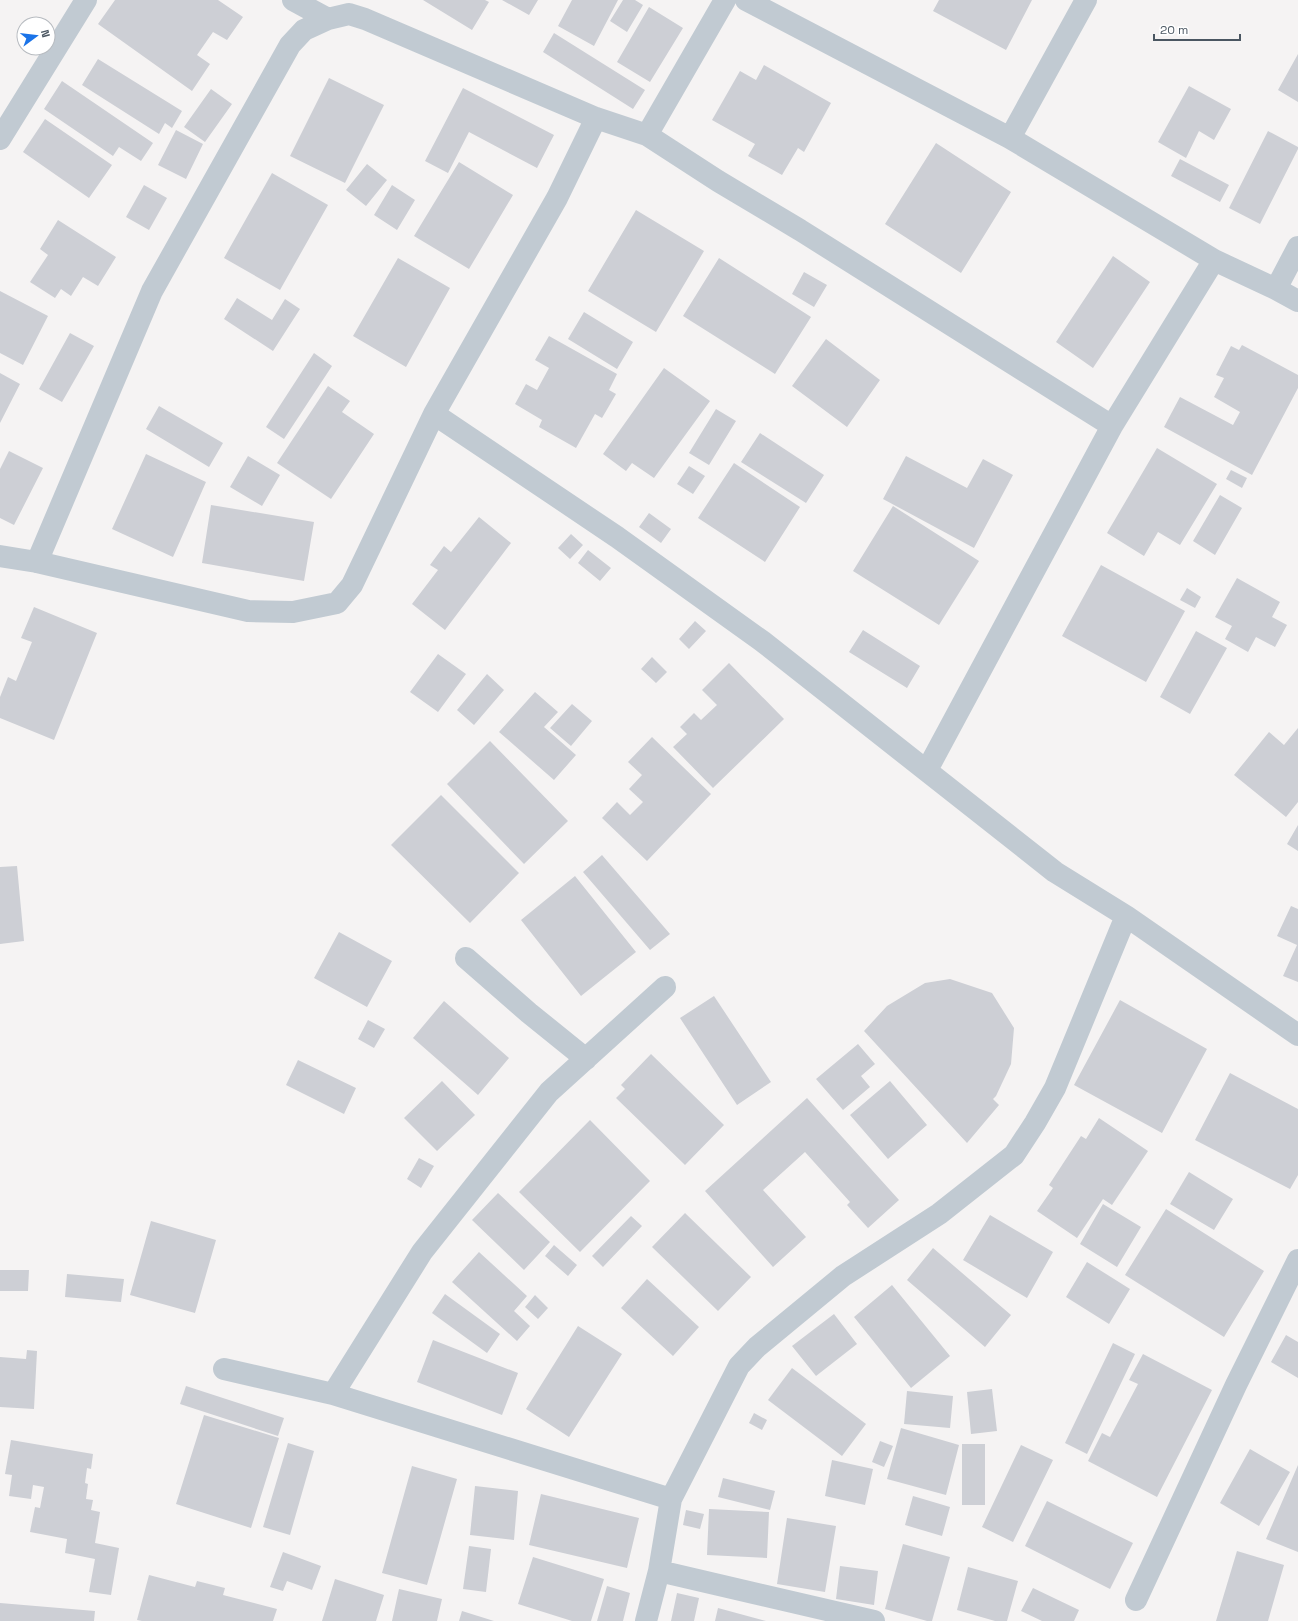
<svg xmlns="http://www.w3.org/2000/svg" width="1298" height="1621" viewBox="0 0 1298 1621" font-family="'Space Grotesk',sans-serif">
<rect width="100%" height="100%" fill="#f5f3f3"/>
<!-- building -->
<path fill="#cdcfd5" d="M115,0H218L243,17L227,40L213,32L197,55L210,64L192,91L98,24Z
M423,0H485L489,2L472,30Z
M502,0H538L529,15Z
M572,0H618L594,46L558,26Z
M623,0H635L643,5L627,32L610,21Z
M939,0H1032L1006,50L933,11Z
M649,7L683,28L650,82L617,62Z
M554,33L645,90L633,109L543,52Z
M1298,54V102L1278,90Z
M98,59L182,111L172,128L165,123L159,134L82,85Z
M764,65L831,103L804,152L798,148L782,175L748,156L755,144L712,120L740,71L756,80Z
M329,78L384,105L345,183L290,156Z
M62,81L153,143L141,161L119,147L113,156L44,109Z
M1189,86L1231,109L1214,140L1199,131L1186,158L1158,142Z
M463,88L554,135L537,168L469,132L448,173L425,161Z
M211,89L232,104L205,142L184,127Z
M45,119L112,165L89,198L23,152Z
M176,130L203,144L186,179L158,165Z
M1268,131L1298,147V149L1260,224L1229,208Z
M936,143L1011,192L961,273L885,224Z
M1180,159L1229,185L1220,202L1171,176Z
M459,162L513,195L469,269L414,236Z
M367,164L387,180L366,206L346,190Z
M272,173L328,205L280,290L224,258Z
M144,185L167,198L149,230L126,217Z
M392,185L415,200L397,230L374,215Z
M636,210L704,251L656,332L588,291Z
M58,220L116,257L98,286L83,277L71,296L61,289L55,298L30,282L48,255L40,249Z
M1113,256L1150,282L1093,368L1056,342Z
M398,258L450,288L406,367L353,336Z
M719,258L811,317L775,374L683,316Z
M804,272L827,285L814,307L792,294Z
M0,291L48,316L23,365L0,353Z
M237,298L272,320L285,299L300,309L273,351L224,319Z
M584,312L633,342L617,369L568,339Z
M70,333L94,346L62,402L39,389Z
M549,336L617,374L609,390L616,394L602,418L595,414L576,448L539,427L542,420L515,404L526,384L537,390L549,368L535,360Z
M826,339L880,380L847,427L792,386Z
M1242,345L1298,375V388L1252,475L1164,427L1180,397L1233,425L1240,412L1214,397L1224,378L1216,375L1231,346L1239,350Z
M314,353L332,366L284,439L266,427Z
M664,368L710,401L654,478L632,463L626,471L603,454Z
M0,373L20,384L0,423Z
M328,386L350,401L342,412L374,434L331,499L277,463Z
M159,406L223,443L209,467L146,429Z
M716,409L736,421L709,465L689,453Z
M760,433L824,475L806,503L741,462Z
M1157,448L1217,484L1180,545L1158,532L1144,556L1107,533Z
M9,451L43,468L14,525L0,518V469Z
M146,454L206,482L173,557L112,529Z
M248,456L280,475L262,506L230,487Z
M906,456L967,488L983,459L1013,475L974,548L883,499Z
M734,463L800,507L765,562L698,518Z
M689,466L705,476L693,494L677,484Z
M1231,470L1247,478L1242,488L1226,479Z
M1220,495L1242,508L1215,555L1193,541Z
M211,505L314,522L304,581L202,563Z
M893,506L979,561L939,625L853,571Z
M649,513L671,529L661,543L639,527Z
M479,517L511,543L445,630L412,604L438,570L430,565L444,546L451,552Z
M571,534L583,545L570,559L558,548Z
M588,550L611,568L600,581L578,563Z
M1101,565L1185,611L1146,682L1062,636Z
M1237,578L1280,602L1272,617L1287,625L1275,647L1256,637L1248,652L1225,639L1232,626L1215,617Z
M1187,588L1201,597L1195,608L1180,600Z
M34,607L97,633L54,740L0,718V697L8,677L16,681L32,642L21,638Z
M695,621L706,631L689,649L679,639Z
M863,630L920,666L907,688L849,652Z
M1196,631L1227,648L1190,714L1160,697Z
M438,654L466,674L438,712L410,692Z
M652,657L667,672L656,683L641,669Z
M729,663L784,719L713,788L673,747L687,734L680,727L694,713L701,720L717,705L702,690Z
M487,674L504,690L474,725L457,710Z
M535,692L558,712L544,727L576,755L554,780L499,732Z
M572,704L592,721L571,746L550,728Z
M1298,728V802L1286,817L1234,775L1269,732L1284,745Z
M652,737L711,794L647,861L602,818L617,802L630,815L643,802L629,789L642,775L628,762Z
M490,741L568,821L524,864L447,784Z
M441,795L519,873L470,923L391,845Z
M1298,825V851L1287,844Z
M602,855L670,934L650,950L583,872Z
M17,866L24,941L0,944V867Z
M575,876L636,952L581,996L521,920Z
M1291,906L1298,909V982L1283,976L1297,945L1277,936Z
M339,932L392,961L367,1007L314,978Z
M950,979L992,993L1014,1028L1011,1064L996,1096L993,1099L999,1105L967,1143L864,1031L887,1006L925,983Z
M714,996L771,1082L737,1105L680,1018Z
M1120,1000L1207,1049L1162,1133L1074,1085Z
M444,1001L509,1058L478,1095L413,1038Z
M368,1020L385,1029L374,1048L358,1039Z
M858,1044L875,1064L861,1076L870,1087L843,1110L816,1079Z
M651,1054L724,1125L685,1165L616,1098L625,1089L621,1085Z
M298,1060L356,1088L344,1114L286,1085Z
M1230,1073L1298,1109V1175L1290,1189L1195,1140Z
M442,1081L475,1115L437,1151L404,1118Z
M890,1081L927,1125L888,1159L850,1115Z
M807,1098L899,1200L868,1228L847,1205L850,1202L805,1152L763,1190L806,1237L773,1267L705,1191Z
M1099,1118L1148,1151L1112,1205L1103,1199L1077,1238L1037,1211L1053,1188L1049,1185L1081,1136L1086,1139Z
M590,1120L650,1181L580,1252L519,1192Z
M419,1158L434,1166L421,1188L407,1179Z
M1189,1172L1233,1199L1214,1230L1170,1204Z
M498,1193L550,1242L524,1270L472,1220Z
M1103,1204L1141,1227L1117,1267L1080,1244Z
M1166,1209L1264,1271L1224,1337L1125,1275Z
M685,1213L751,1277L718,1311L652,1247Z
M990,1215L1053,1252L1027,1298L963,1260Z
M631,1216L642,1226L603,1267L592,1256Z
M151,1221L216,1240L195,1313L130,1295Z
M554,1245L577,1265L568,1276L545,1256Z
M933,1248L1011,1315L985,1347L907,1280Z
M479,1252L527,1296L514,1311L530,1326L517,1341L452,1282Z
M1087,1262L1130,1289L1109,1324L1066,1297Z
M0,1270H29L28,1291H0Z
M67,1274L124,1279L121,1302L65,1297Z
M647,1279L699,1327L673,1356L621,1308Z
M892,1285L950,1356L911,1388L854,1317Z
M445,1294L500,1334L487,1353L432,1313Z
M535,1295L548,1308L538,1319L525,1307Z
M834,1314L857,1344L816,1376L792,1346Z
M578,1326L622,1354L569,1437L526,1409Z
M1286,1335L1298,1342V1378L1271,1362Z
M433,1340L518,1373L502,1415L417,1382Z
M1113,1343L1135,1354L1087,1454L1065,1443Z
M27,1350L37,1351L34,1409L0,1407V1357L26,1359Z
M1143,1354L1212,1390L1157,1497L1088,1461L1102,1433L1110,1437L1138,1384L1129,1380Z
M792,1368L866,1424L842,1456L768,1400Z
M186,1386L284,1418L278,1436L180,1404Z
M992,1389L997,1431L971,1434L967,1392Z
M907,1391L953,1396L950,1428L904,1424Z
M754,1413L767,1420L762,1430L749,1423Z
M204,1415L279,1438L251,1528L176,1504Z
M901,1428L959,1445L946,1495L887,1479Z
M11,1440L93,1454L91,1469L87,1468L85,1483L88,1484L86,1499L93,1500L91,1510L100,1512L95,1543L119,1548L111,1595L89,1592L95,1559L65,1553L67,1539L30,1532L35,1507L40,1508L44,1487L33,1485L31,1499L9,1496L12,1475L5,1474Z
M880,1441L893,1446L884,1467L872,1462Z
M288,1443L314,1451L290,1535L263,1527Z
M962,1444H985V1505H962Z
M1021,1445L1053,1460L1013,1542L982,1527Z
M1250,1449L1290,1472L1259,1526L1220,1503Z
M832,1460L873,1469L865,1505L825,1496Z
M1298,1465V1552L1266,1539Z
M412,1466L457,1479L427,1585L382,1573Z
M723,1478L775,1491L770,1510L718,1497Z
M475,1486L518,1491L514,1540L470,1535Z
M541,1494L639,1518L627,1568L529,1545Z
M913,1496L950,1507L942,1536L905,1525Z
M1047,1501L1133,1543L1110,1589L1025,1546Z
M709,1509L769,1512L767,1558L707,1555Z
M686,1510L704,1514L700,1529L683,1525Z
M787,1518L836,1526L825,1592L777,1584Z
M903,1544L950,1557L932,1621H927L885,1609Z
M469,1546L491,1549L486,1592L463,1589Z
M1237,1551L1284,1565L1268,1621H1216Z
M283,1552L321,1566L312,1590L287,1581L283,1591L270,1587Z
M533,1557L604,1579L591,1621H572L518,1604Z
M840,1566L878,1571L874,1605L836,1599Z
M968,1567L1018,1581L1007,1621H995L957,1610Z
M149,1575L195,1587L197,1581L225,1588L223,1595L277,1609L273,1621H142L137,1620Z
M335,1579L384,1595L376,1621H322Z
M607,1586L630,1593L623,1621H597Z
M1033,1588L1079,1610L1074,1621H1042L1021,1611Z
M399,1589L442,1599L437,1621H392Z
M677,1593L699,1598L694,1621H671Z
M0,1603L95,1611L94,1621H0Z
M718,1608L766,1621H715Z
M462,1611L494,1621H459Z"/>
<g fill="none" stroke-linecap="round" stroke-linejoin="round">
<!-- minor -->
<path stroke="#c1cad2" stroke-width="22" d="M293,0L328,19
M746,0L1010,138L1214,260L1276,289L1298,301
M647,135L725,0
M1010,138L1086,0
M0,139L86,0
M1276,289L1298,247
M434,414L617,537L762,641L1055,872L1126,916L1298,1035
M0,556L37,562L248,611L293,612L337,603L352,585L434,414L557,198L596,118
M37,562L152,291L290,45L304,30L328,19L349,14L365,19L596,118L647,135L718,181L800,230L1112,426
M927,770L1112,426L1214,260
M466,958L529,1013L586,1059
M224,1369L333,1394L671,1499
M333,1394L422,1252L549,1092L665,987
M659,1571L874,1621
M1136,1600L1236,1385L1298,1260
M646,1621L659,1571L671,1499L739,1366L757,1347L843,1276L939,1214L1014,1155L1035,1123L1055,1088L1126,916"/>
</g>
<!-- north arrow -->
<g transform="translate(36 36) rotate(75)"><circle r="19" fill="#ffffff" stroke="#b7bbc0"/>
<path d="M0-3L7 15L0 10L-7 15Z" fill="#1a73e8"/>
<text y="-6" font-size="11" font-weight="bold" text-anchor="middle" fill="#4a5661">N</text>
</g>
<!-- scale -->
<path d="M1154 34v6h86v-6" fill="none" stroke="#4a5661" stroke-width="2"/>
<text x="1160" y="34" font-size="12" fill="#4a5661" stroke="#ffffff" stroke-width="3" paint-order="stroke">20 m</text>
</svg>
